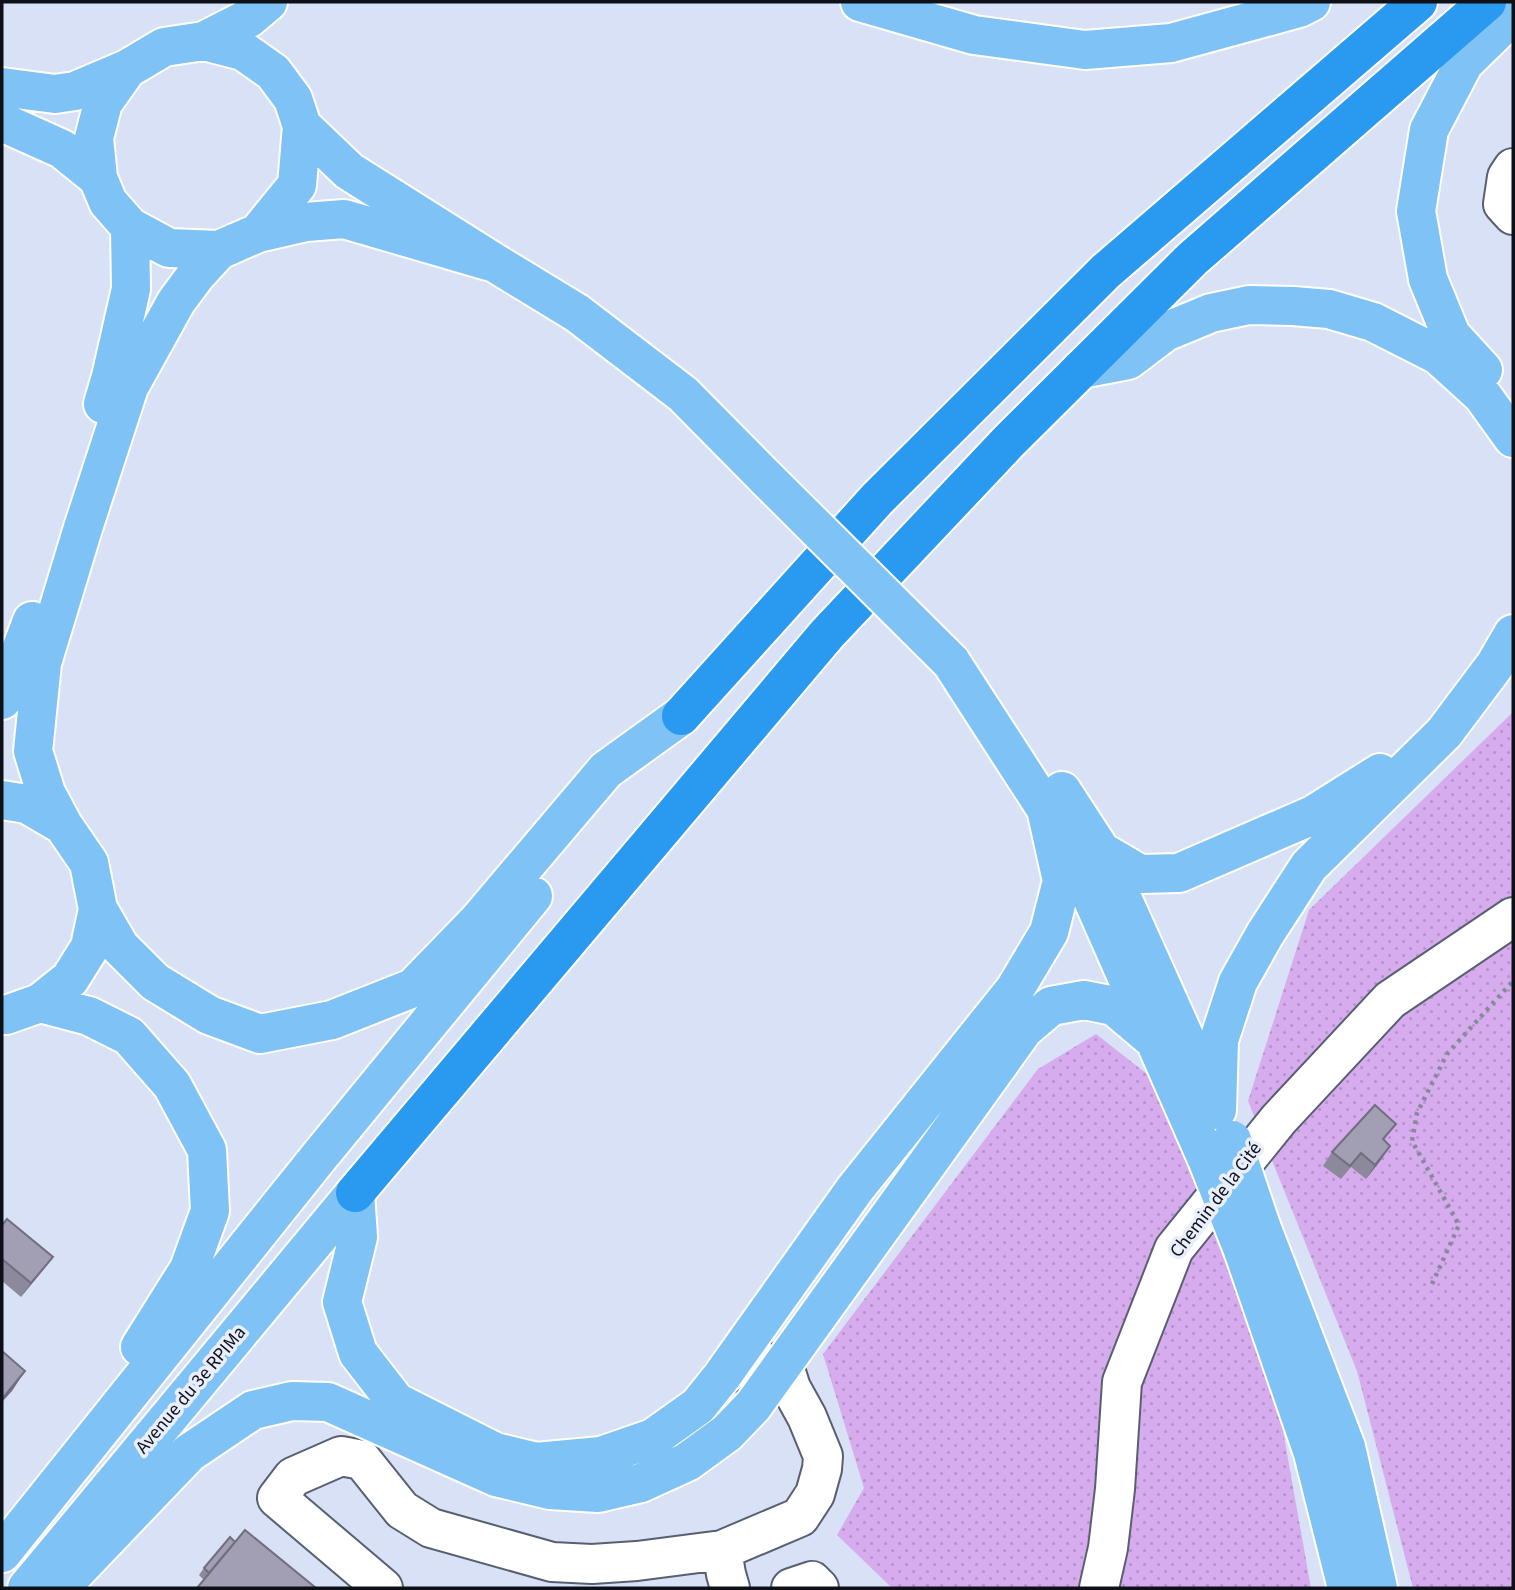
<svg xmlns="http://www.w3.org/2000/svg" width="1515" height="1590" viewBox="0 0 1515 1590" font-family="'Source Sans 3',sans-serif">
<defs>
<pattern id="grass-dots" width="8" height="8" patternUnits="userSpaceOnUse" patternTransform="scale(1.75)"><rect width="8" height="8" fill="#d7acee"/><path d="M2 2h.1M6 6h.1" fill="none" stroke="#b793cb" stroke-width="1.8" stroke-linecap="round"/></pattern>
</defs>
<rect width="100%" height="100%" fill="#d9e1f7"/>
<!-- grass -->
<path fill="url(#grass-dots)" d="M1513,712V1588H1413L1357,1371L1248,1101L1309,910Z
M1096,1034L1147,1074L1179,1126L1280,1414L1311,1588H892L837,1535L864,1488L823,1354L1038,1069Z"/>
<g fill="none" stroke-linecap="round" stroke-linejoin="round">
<!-- minor casing -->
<g stroke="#585f71" stroke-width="42">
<path id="minor" d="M1513,168L1507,177L1503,204L1513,215
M722,1550L726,1574L730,1588
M383,1588L277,1498L293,1477L341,1456L362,1460L402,1510L431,1528L552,1562L592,1564L637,1561L722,1550L800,1517L815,1494L822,1469L823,1456L807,1417L791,1388L783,1363L747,1364L722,1376
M791,1588L812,1581L819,1588
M1099,1588L1108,1548L1115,1489L1122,1382L1174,1249L1279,1119L1390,1000L1513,917"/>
</g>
<!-- major casing -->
<g stroke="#fff" stroke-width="42">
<path id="major" d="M860,2L974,35L1085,50L1171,43L1299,8L1311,2
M204,41L243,51L273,72L293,99L302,126L297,185L258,233
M127,69L103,103L94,138L98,178L108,202L130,227L169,248L219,250
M2,87L55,94L75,91L127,69L164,47L204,41L249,18L268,2
M2,122L62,149L98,178
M302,126L349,171L495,263L577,313L683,394L766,478
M495,263L344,219L306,222L258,233L219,250L196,275L176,302L129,387L83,528L42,663L33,751L46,793L63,825L89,863L98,909L120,947L155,982L209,1015L260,1034L332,1020L413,988L478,921L606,770L681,716
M1081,369L1128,360L1165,332L1211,313L1249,305L1293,306L1329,309L1373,322L1438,355L1482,395L1513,438
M1483,370L1451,335L1428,279L1416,211L1429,130L1464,63L1513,15
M103,404L111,377L131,289L130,227
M951,662L1046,809L1089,891L1207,1159
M2,700L32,621
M1062,791L1101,851L1213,1101
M2,800L27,804L63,825
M1101,851L1140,874L1179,873L1313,815L1380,773
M40,1003L89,1016L129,1036L172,1085L207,1150L210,1211L189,1269L140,1347
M2,1015H6L40,1003L70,979L90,947L98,909
M1217,1110L1219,1040L1238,982L1265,934L1309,866L1444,733L1495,665L1513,634
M355,1193L358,1237L342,1302L358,1353L396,1402L495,1452L536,1462L601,1456L653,1438L698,1406L722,1376L855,1189L1015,989L1049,932L1062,881L1046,809
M1261,1226L1346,1447L1378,1588
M1243,1250L1313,1453L1347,1588
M2,1553L318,1158L533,896
M27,1588L355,1193
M60,1588L189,1453L253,1410L292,1401L328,1402L496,1477L550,1490L598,1493L641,1483L687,1462L727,1433L753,1406L1024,1029L1051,1006L1084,1000L1114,1006L1153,1039"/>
</g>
<!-- highway casing -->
<g stroke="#fff" stroke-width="42">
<path id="highway" d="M681,716L877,499L1106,271L1418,2
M355,1193L827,634L1009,441L1192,259L1487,2"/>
</g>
<!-- path -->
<path stroke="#858b9a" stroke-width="4.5" stroke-dasharray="3.5 5" stroke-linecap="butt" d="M1432,1284L1459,1225L1412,1141L1417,1113L1447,1054L1513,981"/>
<!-- minor -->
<use href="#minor" stroke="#fff" stroke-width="38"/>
<!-- major -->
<use href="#major" stroke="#7fc2f5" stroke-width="38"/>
<!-- highway -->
<use href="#highway" stroke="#299aef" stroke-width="38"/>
<!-- major-bridge casing -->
<g stroke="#fff" stroke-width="42" stroke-linecap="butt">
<path id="major-bridge" d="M766,478L951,662
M1232,1140L1261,1226
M1207,1159L1243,1250"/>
</g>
<!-- major-bridge -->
<use href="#major-bridge" stroke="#7fc2f5" stroke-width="38"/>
</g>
<!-- wall -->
<path fill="#8b899b" d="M1387,1138L1384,1140L1390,1146L1366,1179L1351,1167L1341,1179L1323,1166L1332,1152Z
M2,1225L53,1257L21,1297L2,1281Z
M235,1542L204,1580L199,1575L204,1568Z"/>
<!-- shaded-wall -->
<path fill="#716f7e" d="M1390,1146L1381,1160L1366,1179L1375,1165Z
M53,1257L43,1270L21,1297L31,1283Z
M25,1371L12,1391L2,1402V1399Z"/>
<!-- building -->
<path fill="#a29fb4" stroke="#716f7e" stroke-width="2" d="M1375,1105L1396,1124L1383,1139L1390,1146L1375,1165L1361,1153L1350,1166L1332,1152Z
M7,1219L53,1257L31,1283L2,1259V1225Z
M2,1351L25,1371L2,1399Z
M245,1530L316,1588H197Z
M230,1537L235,1542L209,1573L204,1568Z"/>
<g text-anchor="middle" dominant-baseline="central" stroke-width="7" stroke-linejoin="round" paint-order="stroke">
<!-- street labels -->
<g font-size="19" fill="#0d1017" stroke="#e9eefc">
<text transform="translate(1216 1200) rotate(-53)">Chemin de la Cité</text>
<text transform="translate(191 1390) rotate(-50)">Avenue du 3e RPIMa</text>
</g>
</g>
<!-- border -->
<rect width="1515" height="1590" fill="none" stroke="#0d1017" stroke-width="7"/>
</svg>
